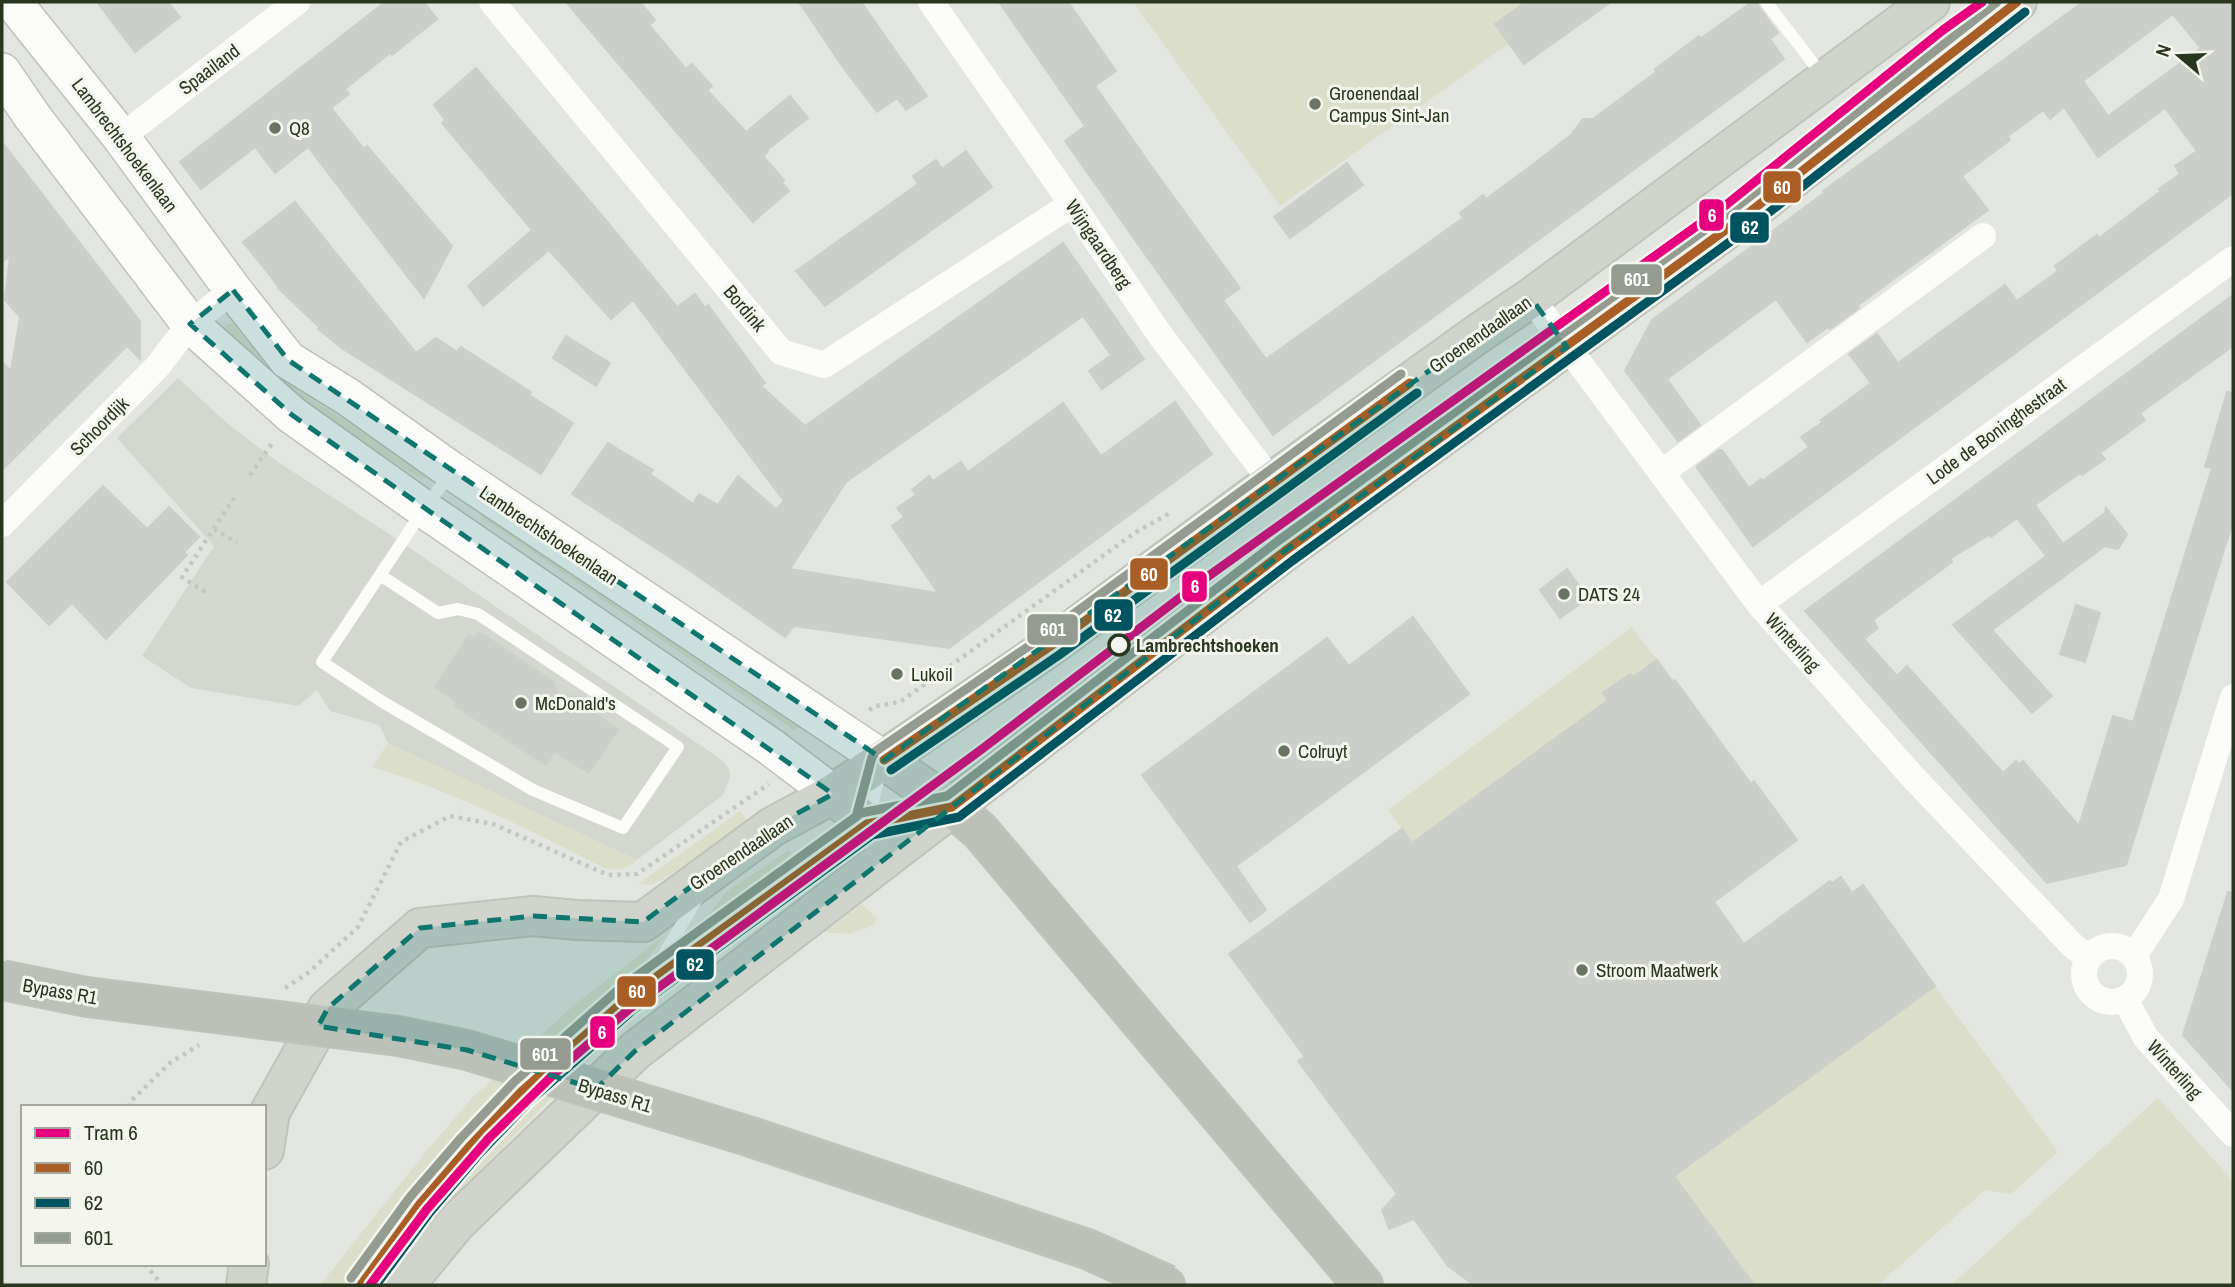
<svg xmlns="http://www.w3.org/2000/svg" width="2235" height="1287" viewBox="0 0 2235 1287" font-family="'Archivo Narrow',sans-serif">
<rect width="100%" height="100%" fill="#e3e6e0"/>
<!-- built -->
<path fill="#d3d7cf" d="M178,378L228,424L275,460L386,532L722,760L729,769L730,777L723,795L637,860L388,743L379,725L330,711L317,690L298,706L191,688L142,656L214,546L117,438Z"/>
<!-- green -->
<path fill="#dadecb" d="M1133,2H1567L1280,206Z
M227,324H233L268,367L302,393L428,473L427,477L423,479L418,477L351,437L296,401L223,330Z
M485,510L801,725L794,730L481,517Z
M1632,627L1657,660L1633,677L1630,674L1603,693L1610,703L1580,720L1412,843L1388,810Z
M388,743L637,860C625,870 619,871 604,868C528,829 455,792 372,767Z
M740,811L749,822L659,882L650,885L638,884Z
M789,850L794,857L699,927L726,892Z
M862,904L877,918L874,925L849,934L824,932Z
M665,935L639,970L580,1018L481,1110L398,1211L362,1256L343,1285H320L428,1149L472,1098L573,1006Z
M1935,986L2058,1152L2011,1194L1985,1190L1878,1285H1754L1674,1176Z
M649,1002L652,1004L622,1026L457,1194L385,1285H381C413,1238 449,1194 488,1151C537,1097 589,1044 649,1002Z
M2158,1098L2233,1181V1285H1951Z"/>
<!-- building -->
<path fill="#cccfc9" stroke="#cccfc9" stroke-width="2" fill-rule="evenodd" d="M97,2H168L180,17L135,52Z
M385,2H424L437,19L392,55L390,53L345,89L349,94L331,108L364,149L367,146L452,246L424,298L308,147L275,173L255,147L201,189L180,162Z
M566,2H640L655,20L649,25L686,69L692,64L712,86L707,90L746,132L790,96L808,118L767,150L768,152L763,156L784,180L782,183L789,191L753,222Z
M799,2H861L927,96L906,110L897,98L877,112L842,66Z
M999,2H1068L1116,71L1095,86L1159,177L1240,288L1223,300L1266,359L1463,218L1460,213L1483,195L1486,199L1532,165L1571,135L1583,119H1593L1656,72L1655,69L1699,36L1701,38L1752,2H1757L1759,7L1778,33L1770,39L1784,59L1273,435L1065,141L1085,126Z
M1526,2H1611L1524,64L1495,24Z
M2083,2H2233V193L1753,546L1697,468V466L1719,450H1722L1749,488L1761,479L1762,481L1809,447L1801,437L1823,422L1821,420L1871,383L1849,354L1877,334L1898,363L2005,285L2017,301L2058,271L2055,266L2097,235L2099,238L2161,191L2159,189L2180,174L2175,166L2197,151L2165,108L2098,157L2064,107L2050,119L2043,110L2008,136L2010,140L1962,176L1988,210L1857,306L1859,308L1830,329L1828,327L1807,342L1776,299L1667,379L1700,425L1678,441L1625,371L1652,320L1824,193L1823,191ZM2173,14L2201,48L2108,116L2083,81Z
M476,68L605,219L677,307L695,294L705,308L708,305L765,383L761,386L805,426L1063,243L1144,359L1102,389L1089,371L1111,355L1083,316L846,482L790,569L938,593L892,526L904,517L897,508L916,495L912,490L929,476L933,481L961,462L968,472L1063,403L1101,456L1175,402L1212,454L949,648L794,626L785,637L680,564L572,494L608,443L653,470L650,474L693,504L699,494L718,505L738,476L776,509L784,501L633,300L611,319L549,250L483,306L468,286L532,230L442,123L445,120L434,105Z
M2,142L140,321V359L127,346L2,470V362L11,371L20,317L5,300L10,256L2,262Z
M966,151L992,187L825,306L796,271L918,184L913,176L936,160L942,169Z
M1347,163L1363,185L1290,238L1274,217Z
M295,202L416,353L436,338L457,352L461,347L531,392L529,395L573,423L541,474L343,349L318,329L320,328L278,288L279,287L243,242Z
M2233,295V346L2140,413L2145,420L2100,453L2105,459L2082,475L2080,473L2035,505L2063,544L2105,513L2106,508L2127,534L2118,549L2105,546L1992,630L2052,696L2032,713L1953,625L2046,556L2017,518L1991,537L1989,535L1951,558L1952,562L1873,620L1878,628L1864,639L1897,676L1907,666L2003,773L2016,761L2019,764L2023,761L2079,826L2113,716L2133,722L2212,468L2205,467L2227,392L2233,393V521L2126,865L2047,883L1805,611Z
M566,336L610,363L596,386L553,358Z
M103,486L147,529L169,507L199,537L184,552L187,555L106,639L72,603L49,625L7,582Z
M1567,569L1588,598L1560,618L1540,590Z
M2076,605L2100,613L2085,662L2060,654Z
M1413,617L1469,694L1236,866L1266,910L1250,922L1142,775L1327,638L1349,666Z
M479,632L554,682L558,699L575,696L593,707L594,713L618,730L589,773L554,751L546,765L454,705L457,702L435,687L469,635L475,639Z
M1657,660L1673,682L1675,680L1751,784L1754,781L1797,840L1714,902L1744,944L1830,881L1832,883L1841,877L1852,893L1863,885L1935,986L1674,1176L1754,1285H1474L1448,1266L1414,1219L1389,1229L1382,1210L1397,1194L1298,1061L1305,1057L1229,954L1402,829L1412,843L1608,700L1603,693L1630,674L1633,677Z
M2228,892L2233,893V1091L2183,1035Z"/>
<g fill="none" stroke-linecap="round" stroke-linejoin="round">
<!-- secondary casing -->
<g stroke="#bec2ba" stroke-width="40">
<path id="secondary" d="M13,2L121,137L233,290L288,360L348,397L452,471L884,760
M2,72L32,116L190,324L292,415L424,509L771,747L833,794"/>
</g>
<!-- primary casing -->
<g stroke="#bec3bb" stroke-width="42">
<path id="primary" d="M884,760L952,807
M833,794L896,850
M264,1150L270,1112L328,1008L420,928L533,916L577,920L643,922L772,827L833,794L1052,645L1272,482L1479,333L1531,298L1930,2
M246,1285L249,1264
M405,1285L457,1222L635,1051L1285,551L1746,215L2017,2"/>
</g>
<!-- highway casing -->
<g stroke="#bec3bb" stroke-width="42">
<path id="highway" d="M952,807L980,831L1363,1285"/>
</g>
<!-- path -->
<path stroke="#c2c7bf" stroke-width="4.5" stroke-dasharray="3.5 5" stroke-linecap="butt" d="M250,475L273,442
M214,529L237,543
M205,592L182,577L234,498
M869,710L875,706L900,702L1136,532L1170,513
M285,988L308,973L358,927L401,842L450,816L493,824L608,875L637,874L769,784
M129,1107V1103L170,1063L199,1045
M145,1264L162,1285"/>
<!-- lane -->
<path stroke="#fbfbfa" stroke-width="12" d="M1766,2L1823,76
M380,575L438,613L458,609L478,614L678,747L623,828L533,790L381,701L322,662L424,509L450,474
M869,817L880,773
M647,978L655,969L697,899
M361,1285L420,1204L470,1146L522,1091L626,999L867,824L925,812"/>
<!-- street -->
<path stroke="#fbfbfa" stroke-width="26" d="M492,2L781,352L824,365L1072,204
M931,2L1072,204L1160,335L1272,482
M121,137L297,2
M1531,298L1759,604L1911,775L2073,946L2089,958
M1661,473L1983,236
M2,524L157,367L190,324L233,290
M1759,604L2233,259
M2084 974a28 28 0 1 1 56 0a28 28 0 1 1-56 0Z
M2134,956L2171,899L2233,697
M2125,999L2146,1038L2233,1134"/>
<!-- secondary -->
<use href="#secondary" stroke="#fbfbfa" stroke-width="37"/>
<!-- primary -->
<use href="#primary" stroke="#cfd3cc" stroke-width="38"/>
<!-- highway -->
<use href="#highway" stroke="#bbc0b9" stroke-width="38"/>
<!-- highway-bridge casing -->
<g stroke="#bec3bb" stroke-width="42" stroke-linecap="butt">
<path id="highway-bridge" d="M2,980L87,997L398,1036L467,1050L748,1136L1087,1249L1167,1285"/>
</g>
<!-- highway-bridge -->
<use href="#highway-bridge" stroke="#bbc0b9" stroke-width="38"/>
<!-- bus-1 casing -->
<g stroke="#f3f5ee" stroke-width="14">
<path id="bus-1" d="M884,760L1052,645L1410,383
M361,1285L420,1204L470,1146L522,1091L626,999L867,824L952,807L1285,551L1746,215L2017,2"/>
</g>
<!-- bus-2 casing -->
<g stroke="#f3f5ee" stroke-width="14">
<path id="bus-2" d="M891,770L1059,655L1417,393
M376,1285L430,1212L479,1154L531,1100L634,1009L872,835L959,817L1292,561L1753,225L2025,12"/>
</g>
<!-- bus-3 casing -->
<g stroke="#f3f5ee" stroke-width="14">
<path id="bus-3" d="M821,842L856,817L872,757L876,751L1045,635L1401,374
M351,1278L410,1197L461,1138L514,1082L619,989L861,813L947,796L1278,541L1739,205L1997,2"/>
</g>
<!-- bus-1 -->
<use href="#bus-1" stroke="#a85e24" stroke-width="9"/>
<!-- bus-2 -->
<use href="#bus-2" stroke="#005460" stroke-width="9"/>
<!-- bus-3 -->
<use href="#bus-3" stroke="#949b90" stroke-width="9"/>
<!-- tram-1 casing -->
<g stroke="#f3f5ee" stroke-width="14">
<path id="tram-1" d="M370,1285L427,1209L489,1138L556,1072L628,1010L982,749L1203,580L1726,205L1943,30L1982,2"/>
</g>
<!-- tram-1 -->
<use href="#tram-1" stroke="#e6007e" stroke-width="9"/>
</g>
<!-- marked area -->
<path fill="#0f766e" fill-opacity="0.2" stroke="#0f766e" stroke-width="5" stroke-dasharray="14 9" stroke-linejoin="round" d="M233,290L288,360L884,760L1531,298L1567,347L1285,551L635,1051L596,1089L467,1050L318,1026L328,1008L420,928L533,916L643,922L772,827L833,794L292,415L190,324Z"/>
<!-- markers -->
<g fill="#6a7464" stroke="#f3f5ee" stroke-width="2.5">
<circle cx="1315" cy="104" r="7"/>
<circle cx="275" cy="128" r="7"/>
<circle cx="1564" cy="594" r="7"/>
<circle cx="897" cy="674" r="7"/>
<circle cx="521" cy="703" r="7"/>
<circle cx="1284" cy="751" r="7"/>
<circle cx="1582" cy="970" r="7"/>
</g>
<circle fill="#f3f5ee" stroke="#293721" stroke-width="3.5" cx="1119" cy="645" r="10"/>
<g text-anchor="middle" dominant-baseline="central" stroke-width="6" stroke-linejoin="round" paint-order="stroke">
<!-- street labels -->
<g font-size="19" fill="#293721" stroke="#f3f5ee">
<text transform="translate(209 69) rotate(-37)">Spaailand</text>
<text transform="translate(125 145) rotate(53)">Lambrechtshoekenlaan</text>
<text transform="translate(1099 244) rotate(56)">Wijngaardberg</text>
<text transform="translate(745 308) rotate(50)">Bordink</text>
<text transform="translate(1480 334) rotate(-35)">Groenendaallaan</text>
<text transform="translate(99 426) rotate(-45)">Schoordijk</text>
<text transform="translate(1996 431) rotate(-36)">Lode de Boninghestraat</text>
<text transform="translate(549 535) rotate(34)">Lambrechtshoekenlaan</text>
<text transform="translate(1793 642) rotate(48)">Winterling</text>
<text transform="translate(741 852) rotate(-34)">Groenendaallaan</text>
<text transform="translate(60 991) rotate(10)">Bypass R1</text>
<text transform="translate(2175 1069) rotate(48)">Winterling</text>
<text transform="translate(615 1095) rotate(17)">Bypass R1</text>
</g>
<!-- poi labels -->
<g font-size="19" fill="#293721" stroke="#f3f5ee" text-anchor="start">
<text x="1329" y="93">Groenendaal<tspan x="1329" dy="22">Campus Sint-Jan</tspan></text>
<text x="289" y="128">Q8</text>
<text x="1578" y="594">DATS 24</text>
<text x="911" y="674">Lukoil</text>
<text x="535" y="703">McDonald's</text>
<text x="1298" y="751">Colruyt</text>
<text x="1596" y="970">Stroom Maatwerk</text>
</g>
<!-- stop labels -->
<g font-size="19" font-weight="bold" fill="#293721" stroke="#f3f5ee" text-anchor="start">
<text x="1136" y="645">Lambrechtshoeken</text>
</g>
</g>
<g stroke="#f3f5ee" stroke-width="2.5">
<rect x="1762" y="170" width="40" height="34" rx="7" fill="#a85e24"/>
<rect x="1698" y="198" width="27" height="34" rx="7" fill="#e6007e"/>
<rect x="1729" y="211" width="41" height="33" rx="7" fill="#005460"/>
<rect x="1610" y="263" width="53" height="33" rx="7" fill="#949b90"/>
<rect x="1129" y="557" width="40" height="34" rx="7" fill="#a85e24"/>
<rect x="1181" y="570" width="27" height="33" rx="7" fill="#e6007e"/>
<rect x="1093" y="598" width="41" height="34" rx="7" fill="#005460"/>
<rect x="1026" y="613" width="53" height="33" rx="7" fill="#949b90"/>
<rect x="675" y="948" width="40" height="33" rx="7" fill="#005460"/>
<rect x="616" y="975" width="41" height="33" rx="7" fill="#a85e24"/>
<rect x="589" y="1015" width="27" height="34" rx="7" fill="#e6007e"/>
<rect x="519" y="1037" width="53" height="34" rx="7" fill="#949b90"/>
</g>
<g font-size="19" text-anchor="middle" font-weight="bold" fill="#fff">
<text x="1782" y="194">60</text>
<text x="1712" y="222">6</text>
<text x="1750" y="234">62</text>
<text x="1637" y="286">601</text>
<text x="1149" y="581">60</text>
<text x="1195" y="593">6</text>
<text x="1113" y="622">62</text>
<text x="1053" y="636">601</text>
<text x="695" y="971">62</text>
<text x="637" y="998">60</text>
<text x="602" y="1039">6</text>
<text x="545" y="1061">601</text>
</g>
<!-- border -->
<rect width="2235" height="1287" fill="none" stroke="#293721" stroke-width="7"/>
<!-- legend -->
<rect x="21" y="1105" width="245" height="161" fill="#f3f5ee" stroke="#a2a99c" stroke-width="2"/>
<rect x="35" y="1128" width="35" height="10" fill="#e6007e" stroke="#a2a99c" stroke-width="2"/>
<text x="84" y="1140" font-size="21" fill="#293721">Tram 6</text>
<rect x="35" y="1163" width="35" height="10" fill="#a85e24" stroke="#a2a99c" stroke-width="2"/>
<text x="84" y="1175" font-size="21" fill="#293721">60</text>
<rect x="35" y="1198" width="35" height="10" fill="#005460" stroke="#a2a99c" stroke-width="2"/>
<text x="84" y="1210" font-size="21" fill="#293721">62</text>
<rect x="35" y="1233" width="35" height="10" fill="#949b90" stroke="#a2a99c" stroke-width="2"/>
<text x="84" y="1245" font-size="21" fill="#293721">601</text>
<!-- north arrow -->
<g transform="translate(2179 56) rotate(289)" stroke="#f3f5ee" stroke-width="5" paint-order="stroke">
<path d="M0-5L12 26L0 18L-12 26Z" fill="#293721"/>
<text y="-10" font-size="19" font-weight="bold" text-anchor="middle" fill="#293721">N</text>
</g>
</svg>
